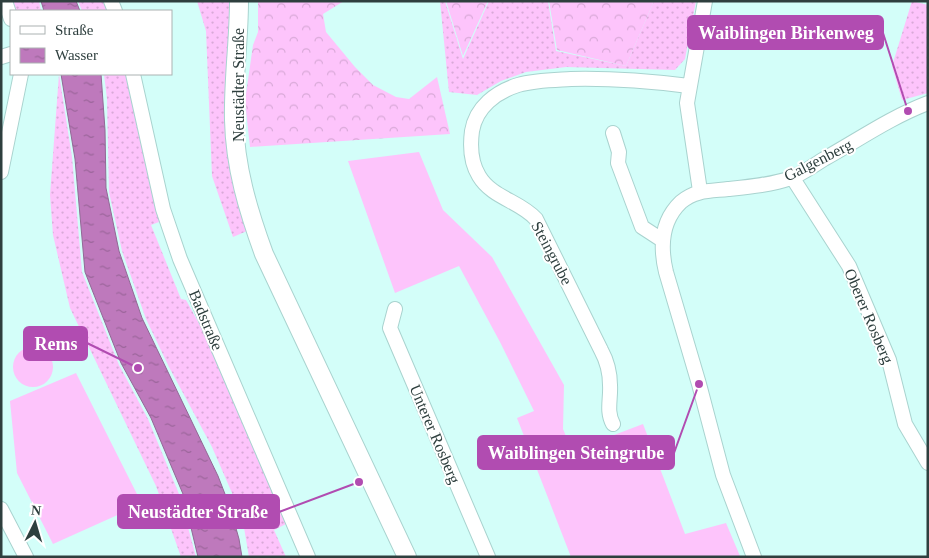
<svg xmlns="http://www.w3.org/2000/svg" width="929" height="558" viewBox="0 0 929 558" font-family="Georgia,serif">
<defs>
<pattern id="grass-dots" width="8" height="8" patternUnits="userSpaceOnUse" patternTransform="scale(1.25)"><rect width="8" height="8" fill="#fdc4fb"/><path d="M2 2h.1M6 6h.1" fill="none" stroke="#d9a9d8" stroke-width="1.8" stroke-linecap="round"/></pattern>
<pattern id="forest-crowns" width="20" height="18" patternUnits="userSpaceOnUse" patternTransform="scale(1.25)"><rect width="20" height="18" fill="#fdc4fb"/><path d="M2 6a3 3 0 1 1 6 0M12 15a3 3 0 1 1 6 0" fill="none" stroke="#d9a9d8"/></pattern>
<pattern id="water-ripples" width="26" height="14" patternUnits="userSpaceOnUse" patternTransform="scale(1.25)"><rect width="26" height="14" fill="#be79bc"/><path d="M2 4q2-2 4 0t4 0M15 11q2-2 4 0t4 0" fill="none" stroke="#9b659a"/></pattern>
</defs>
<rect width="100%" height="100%" fill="#d3fef9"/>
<!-- grass -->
<path fill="url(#grass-dots)" d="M10,1H39L41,11H15Z
M78,1H108L111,11H82Z
M197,1H231L232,166L247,231L233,237L212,176L206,31Z
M440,1H445L463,59L489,1H548L556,51L626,66L654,1H696L685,59L675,70L566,67L526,72L501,81L477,95L449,92Z
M912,1L928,5V93L902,100L892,66Z
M59,74L72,157L82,272L119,365L148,419L179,494L196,557H181L156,486L70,308L53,235L50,195Z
M104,74H129L147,155L159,222L151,225L181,299L186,300L215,352L286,524L274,530L286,557H249L242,516L212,447L169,367L146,319L122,251L109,192L107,99Z"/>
<!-- forest -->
<path fill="url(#forest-crowns)" d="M258,1H344L323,14L326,32L355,67L373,85L396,97L409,99L437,77L450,134L250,147L245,101L253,45L258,32Z
M446,1H488L463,56Z
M549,1H654L626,66L557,50Z"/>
<!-- garden -->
<path fill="#fdc4fb" d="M419,152L443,210L492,257L564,385L563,429L572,451L643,424L685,534L726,523L740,556L571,557L517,418L534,411L500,342L459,266L395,293L348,161Z
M13 367a20 20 0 1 1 40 0a20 20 0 1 1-40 0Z
M76,373L142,504L53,544L17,473L10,401Z"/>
<!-- water -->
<path fill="url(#water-ripples)" stroke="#936896" d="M41,1H76L80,11H44Z
M61,74H101L105,130L106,188L119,251L142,318L218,476L230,507L239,539L242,557H198L183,494L151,418L121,363L85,272L75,159Z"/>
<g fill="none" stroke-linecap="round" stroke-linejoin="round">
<!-- minor casing -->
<g stroke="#a9d3cf" stroke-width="16">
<path id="minor" d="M5,1L11,19
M111,1L115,11
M1,57L11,54
M133,74L163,209L180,259L308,557
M613,133L619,152L618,163L642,227L662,240
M1,172L21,74
M792,177L849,266L889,360L905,424L928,463
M700,191L687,103L705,1
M395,309L390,328L488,557
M613,424C606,411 611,399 610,385C610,372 607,361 601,350L536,219C520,201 492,198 479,176C471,163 470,146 472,131C476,107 496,92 518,85C535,80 553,80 571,79C611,78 649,81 689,86
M1,509L26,557
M754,557L723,475L699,384L666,272C660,247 661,221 681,202C695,190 710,191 728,189C748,187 771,185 791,178C802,174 814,165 824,159C858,140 891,117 928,103"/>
</g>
<!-- tertiary casing -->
<g stroke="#a9d3cf" stroke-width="20">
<path id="tertiary" d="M239,1C239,41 233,80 234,120C235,167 248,210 264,254L407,557"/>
</g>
<!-- minor -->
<use href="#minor" stroke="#fff" stroke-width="14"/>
<!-- tertiary -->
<use href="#tertiary" stroke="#fff" stroke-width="18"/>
</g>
<g text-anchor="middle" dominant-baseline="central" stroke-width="4" stroke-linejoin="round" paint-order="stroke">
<!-- street labels -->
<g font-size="16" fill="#2e3f3e" stroke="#fff">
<text transform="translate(238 85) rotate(-90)">Neustädter Straße</text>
<text transform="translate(818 160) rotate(-27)">Galgenberg</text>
<text transform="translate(552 253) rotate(62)">Steingrube</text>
<text transform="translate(869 316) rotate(67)">Oberer Rosberg</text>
<text transform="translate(206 320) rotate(67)">Badstraße</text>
<text transform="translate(435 434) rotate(67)">Unterer Rosberg</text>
</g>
</g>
<!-- callouts -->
<path fill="none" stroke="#b14cb1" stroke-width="2" d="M908 111L883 33M138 368L87 343M699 384L674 453M359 482L279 512"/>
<g fill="#b14cb1" stroke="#fff" stroke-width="2">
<circle cx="908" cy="111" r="5"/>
<circle cx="138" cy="368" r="5"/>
<circle cx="699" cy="384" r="5"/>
<circle cx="359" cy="482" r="5"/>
</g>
<g fill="#b14cb1" stroke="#b14cb1" stroke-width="2">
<rect x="688" y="16" width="195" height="33" rx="5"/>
<rect x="24" y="327" width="63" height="33" rx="5"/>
<rect x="478" y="436" width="196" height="33" rx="5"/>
<rect x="118" y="495" width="161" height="33" rx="5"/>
</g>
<g font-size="18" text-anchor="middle" font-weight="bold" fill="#fff">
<text x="786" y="39">Waiblingen Birkenweg</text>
<text x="56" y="350">Rems</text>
<text x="576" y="459">Waiblingen Steingrube</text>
<text x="198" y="518">Neustädter Straße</text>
</g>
<!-- border -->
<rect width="929" height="558" fill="none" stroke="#2e3f3e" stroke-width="5"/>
<!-- legend -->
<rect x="10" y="10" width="162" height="65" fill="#ffffff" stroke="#abb2b2"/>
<rect x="20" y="26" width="25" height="8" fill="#ffffff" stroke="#abb2b2"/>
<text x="55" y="35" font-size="15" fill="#2e3f3e">Straße</text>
<rect x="20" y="48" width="25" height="15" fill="url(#water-ripples)" stroke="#abb2b2"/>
<text x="55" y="60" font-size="15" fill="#2e3f3e">Wasser</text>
<!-- north arrow -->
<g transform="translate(35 523) rotate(5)" stroke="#ffffff" stroke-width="4" paint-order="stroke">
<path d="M0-4L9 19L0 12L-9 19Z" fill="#2e3f3e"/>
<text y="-8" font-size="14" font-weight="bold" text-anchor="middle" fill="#2e3f3e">N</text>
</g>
</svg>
